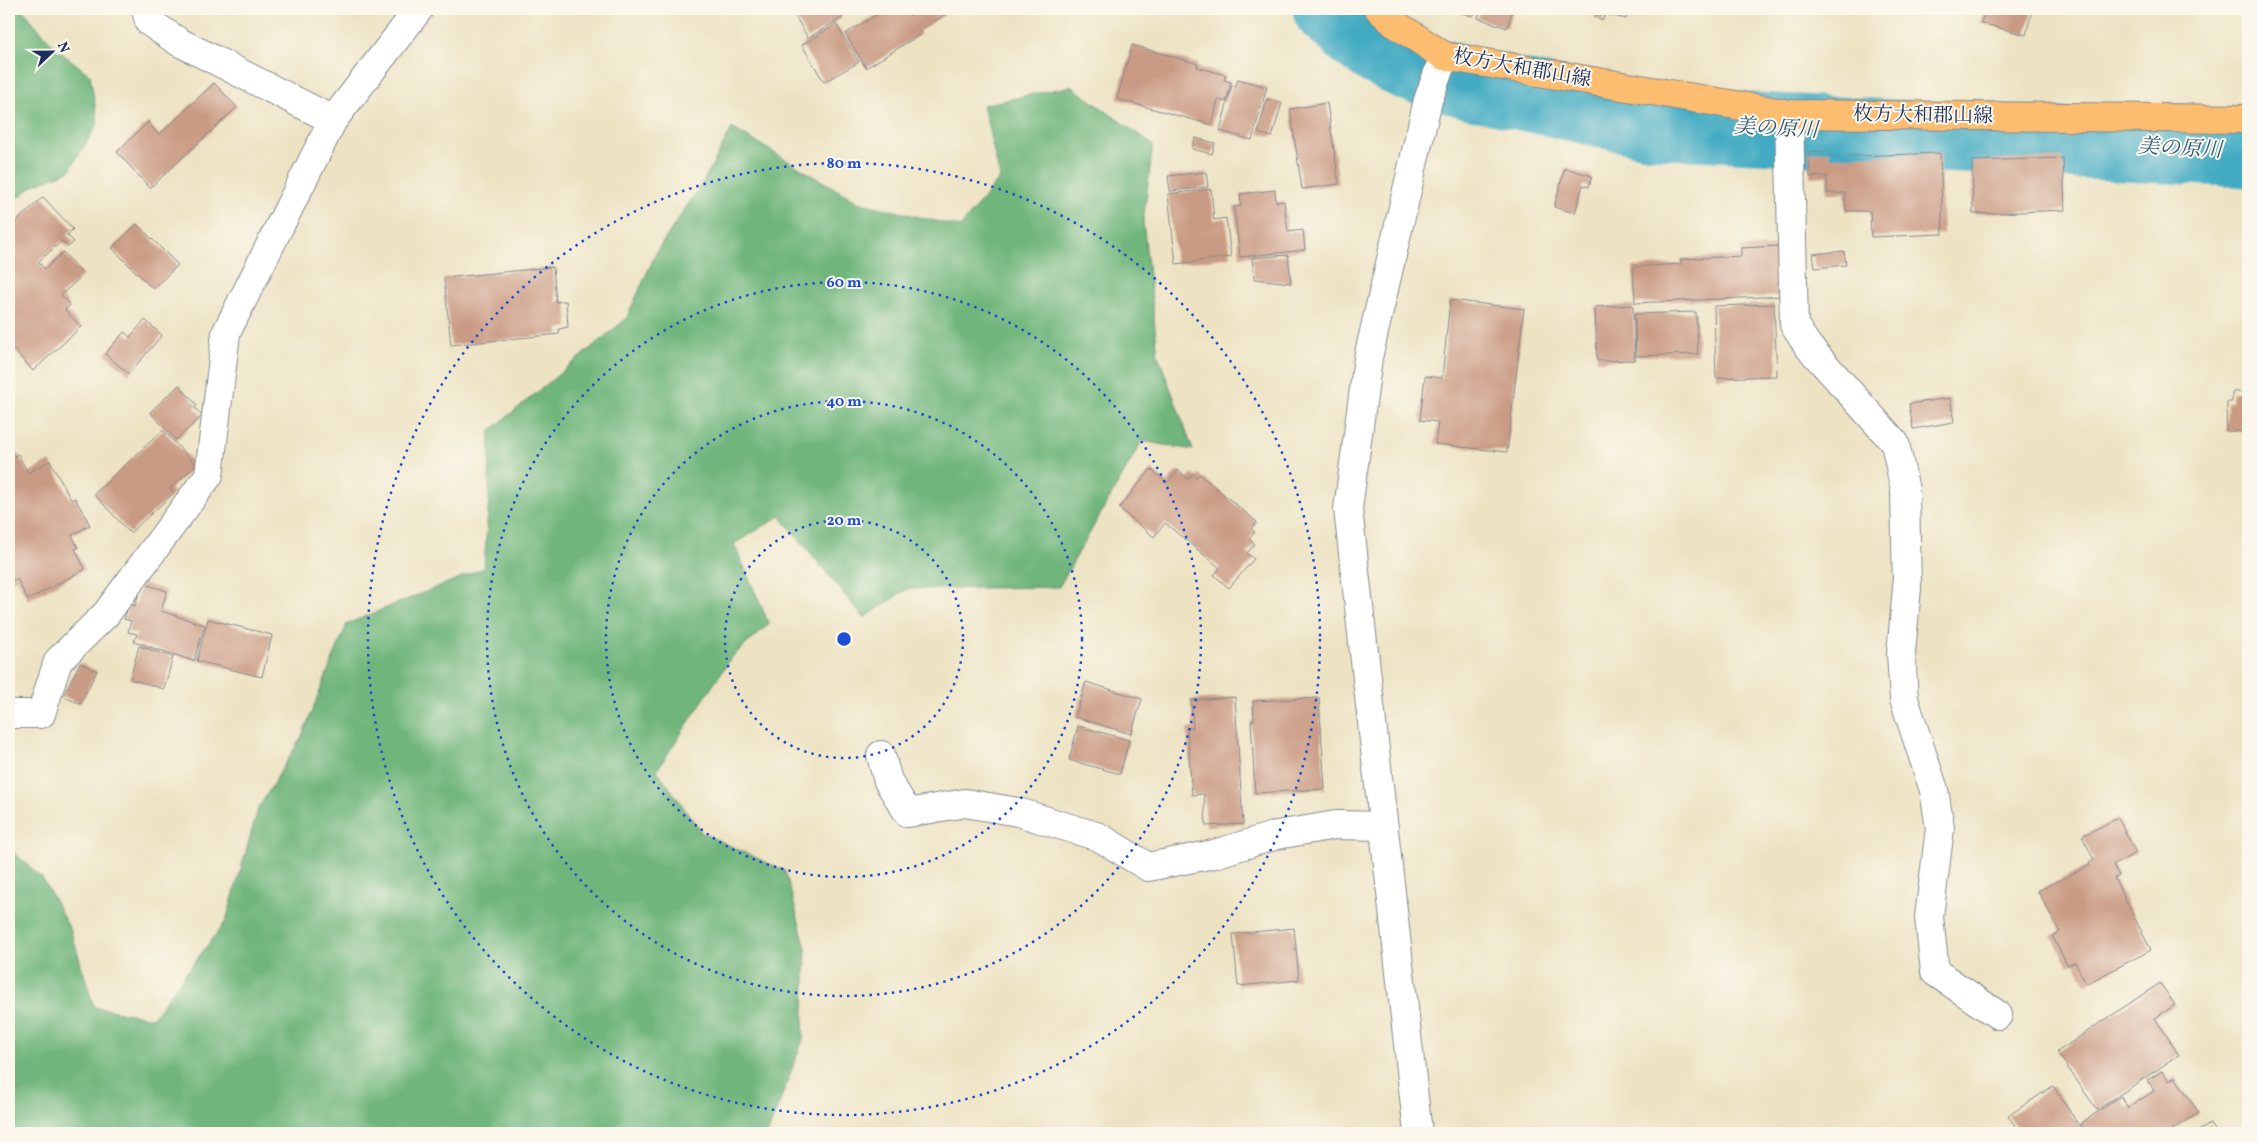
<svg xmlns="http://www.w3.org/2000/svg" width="2257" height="1142" viewBox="0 0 2257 1142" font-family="Vollkorn,'Noto Serif JP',serif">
<rect width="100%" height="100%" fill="#fbf7ec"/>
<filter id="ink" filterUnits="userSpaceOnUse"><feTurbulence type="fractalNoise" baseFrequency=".02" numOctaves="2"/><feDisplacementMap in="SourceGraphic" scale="10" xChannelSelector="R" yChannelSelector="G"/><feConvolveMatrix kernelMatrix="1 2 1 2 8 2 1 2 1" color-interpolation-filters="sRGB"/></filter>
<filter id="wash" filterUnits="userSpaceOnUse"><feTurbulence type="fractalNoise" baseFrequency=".0096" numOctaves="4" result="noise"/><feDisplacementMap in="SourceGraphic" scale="20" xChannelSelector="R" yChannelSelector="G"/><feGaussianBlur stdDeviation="1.12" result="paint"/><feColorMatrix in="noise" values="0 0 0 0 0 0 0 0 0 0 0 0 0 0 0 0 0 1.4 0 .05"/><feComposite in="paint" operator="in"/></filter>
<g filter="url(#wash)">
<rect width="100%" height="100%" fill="#ede3c3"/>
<!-- forest -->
<path fill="#6fb67b" stroke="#45726c" d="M9,9H22L55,48L90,75L98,123L69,171L34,185L9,205Z
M1071,86L1153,145L1143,221L1158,355L1193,450L1142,441L1059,587L907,589L864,618L780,516L734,544L769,624L731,658L657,770L702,833L785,871L806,948L803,1040L768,1133H9V848L42,878L71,931L94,1007L152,1018L226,921L258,809L302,736L347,624L484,568L489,496L490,431L626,319L657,251L705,179L732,128L858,202L960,227L1000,178L983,105Z"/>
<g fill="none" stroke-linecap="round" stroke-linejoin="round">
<!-- river -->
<path stroke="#43abc3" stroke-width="71" d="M1328,9L1357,35L1380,51L1410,66L1468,83L1653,123L2248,152"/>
</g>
<g id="blocks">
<!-- building -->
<path fill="#ca9b84" d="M791,9H837L842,18L808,38Z
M886,9H904L909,16L921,9H948L949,12L919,31L921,34L866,68L845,34Z
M1460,9H1474L1472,16L1459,12Z
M1481,9H1513L1507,28L1478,18Z
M1597,9H1628L1626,19L1605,14L1603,20L1595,18Z
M1985,9H2025L2032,11L2026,35L1981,23Z
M836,24L859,62L824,82L802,45Z
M1132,45L1198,64L1197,67L1226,75L1224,80L1231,82L1226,102L1218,100L1212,125L1117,99Z
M1238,79L1267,87L1252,140L1220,131L1232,85L1236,86Z
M214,83L237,107L150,188L117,152L148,122L159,135Z
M1267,99L1282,103L1272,137L1258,133Z
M1327,103L1339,184L1302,189L1290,109Z
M1195,138L1215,143L1212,154L1192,149Z
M1830,151V157L1940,153L1943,234L1871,237L1870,211H1846L1845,193H1827V176L1810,177L1809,152Z
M2063,158L2065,210L1973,214L1972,161Z
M1565,168L1592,176L1589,187L1583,185L1575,213L1554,207Z
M1206,172L1208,187L1170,191L1168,176Z
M1211,189L1214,220L1226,218L1231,257L1176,264L1168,194Z
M1275,190L1276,202L1284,201L1288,232L1303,230L1305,250L1240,257L1234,207L1241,206L1240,194Z
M43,197L73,229L67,235L74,242L68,247L62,241L38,262L45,269L63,252L83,275L61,295L70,305L65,310L81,327L33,371L9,344V266L15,260L9,252V228Z
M137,224L178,265L153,289L112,248Z
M1779,246L1782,296L1635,303L1633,267L1681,264V259L1741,256V248Z
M1844,251L1846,265L1815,268L1813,254Z
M1288,255L1291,283L1254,279L1252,258Z
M553,267L556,302L566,301L568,327L559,329V334L451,345L444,278Z
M1450,300L1524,309L1507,452L1435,444L1438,422L1420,420L1425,376L1442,378Z
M1774,304L1777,376L1716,378L1714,306Z
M1633,305L1635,360L1597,361L1595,307Z
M1696,312L1698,354L1636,356L1635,314Z
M145,320L162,335L129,374L105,354L124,332L130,337Z
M179,385L197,405L195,408L202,416L176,440L150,412Z
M2232,392H2248V432L2226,431L2227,402H2232Z
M1950,398L1954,422L1913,429L1909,404Z
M163,430L196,465L170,489L174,493L130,533L94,494Z
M18,454L28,473L50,461L71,500L75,498L90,525L72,535L78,548L75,549L85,569L28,600L17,579L9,582V459Z
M1151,469L1167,483L1178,470L1188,479L1192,474L1196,477L1199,474L1257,522L1251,529L1255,532L1249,539L1255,544L1247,553L1254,559L1229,588L1214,575L1220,568L1165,523L1154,537L1119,508Z
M142,583L167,591L161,611L205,625L194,661L134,642L137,634L128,632L131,621L124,619L129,604L135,606Z
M208,619L272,635L262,677L197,661Z
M139,646L173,657L164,689L130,679Z
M80,663L97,671L80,704L63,696Z
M1086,682L1142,699L1131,734L1075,717Z
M1235,697L1243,824L1206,826L1204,794L1192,795L1187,728H1193L1191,700Z
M1319,698L1325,789L1255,793L1251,721L1254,720L1253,701Z
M1078,726L1129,740L1120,774L1069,760Z
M2118,818L2136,853L2113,865L2119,876L2114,878L2151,950L2086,984L2075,962L2068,966L2052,936L2060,932L2038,891L2090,865L2089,863L2094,860L2082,836Z
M1294,928L1299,980L1238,986L1233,934Z
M2160,983L2175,1005L2155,1018L2179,1055L2097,1110L2057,1052Z
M2162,1071L2169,1081L2175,1077L2199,1113L2167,1133H2086L2080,1124L2121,1096L2128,1108L2154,1091L2148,1080Z
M2053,1086L2084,1133H2020L2008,1116Z
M2210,1124L2216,1133H2195Z"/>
</g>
</g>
<g filter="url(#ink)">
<use href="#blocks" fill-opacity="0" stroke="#848990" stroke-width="1"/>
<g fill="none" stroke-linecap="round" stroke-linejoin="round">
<!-- minor casing -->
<g stroke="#848990" stroke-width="30">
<path id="minor" d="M146,9L149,22L179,42L333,120
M1789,114L1794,325L1808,346L1895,443L1905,490L1907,588L1901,653L1904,699L1934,790L1940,828L1929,917L1935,972L1998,1015
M9,714H41L58,661L106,614L209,475L226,333L333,120L419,9
M881,755L888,781L908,813L965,803L1018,812L1099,837L1148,867L1214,854L1277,835L1336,825L1384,826
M1418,1133L1348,509L1368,358L1428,100L1444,56"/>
</g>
<!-- major casing -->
<g stroke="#848990" stroke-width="30">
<path id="major" d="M1379,9L1394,23L1444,56L1789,114L2248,119"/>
</g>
<!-- minor -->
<use href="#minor" stroke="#fff" stroke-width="28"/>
<!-- major -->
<use href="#major" stroke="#fcbd6f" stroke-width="28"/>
</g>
</g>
<!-- distance rings -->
<g fill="none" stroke="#1d4ed8" stroke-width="2.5" stroke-dasharray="2.5 5">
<circle cx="844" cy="639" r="119"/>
<circle cx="844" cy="639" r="238"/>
<circle cx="844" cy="639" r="357"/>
<circle cx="844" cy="639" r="476"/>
</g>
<g text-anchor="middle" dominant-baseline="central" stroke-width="4" stroke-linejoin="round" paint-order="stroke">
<!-- street labels -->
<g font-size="20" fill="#1b2f5e" stroke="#fbf7ec">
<text transform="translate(1522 69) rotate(10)">枚方大和郡山線</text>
<text transform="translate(1923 116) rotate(1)">枚方大和郡山線</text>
</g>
<!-- water labels -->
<g font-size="21" font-style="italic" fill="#295a81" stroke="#fbf7ec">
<text transform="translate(1776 129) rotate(3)">美の原川</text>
<text transform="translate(2180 149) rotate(3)">美の原川</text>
</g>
</g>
<circle cx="844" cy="639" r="8" fill="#1d4ed8" stroke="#fbf7ec" stroke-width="2.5"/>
<g font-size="15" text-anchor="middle" font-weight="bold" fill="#1d4ed8" stroke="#fbf7ec" stroke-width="4" stroke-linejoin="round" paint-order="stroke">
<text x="844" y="168">80 m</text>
<text x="844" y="287">60 m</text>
<text x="844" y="406">40 m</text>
<text x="844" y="525">20 m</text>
</g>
<!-- margin -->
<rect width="2257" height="1142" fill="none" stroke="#fbf7ec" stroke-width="30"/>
<!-- north arrow -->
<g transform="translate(52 52) rotate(68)" stroke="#fbf7ec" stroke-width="4" paint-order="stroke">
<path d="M0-4L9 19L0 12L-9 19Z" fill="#1b2f5e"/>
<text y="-8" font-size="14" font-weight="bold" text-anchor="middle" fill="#1b2f5e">N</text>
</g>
</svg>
